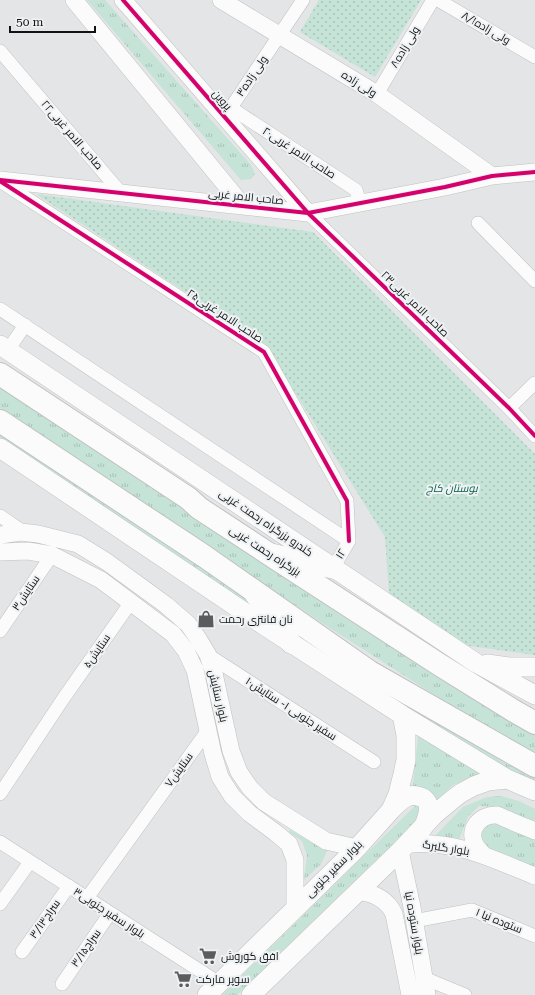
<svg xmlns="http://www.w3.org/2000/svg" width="535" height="995" viewBox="0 0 535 995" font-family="'Roboto Serif',Cairo,serif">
<defs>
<pattern id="grass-tufts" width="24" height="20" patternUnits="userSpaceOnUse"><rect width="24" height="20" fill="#c5e3d6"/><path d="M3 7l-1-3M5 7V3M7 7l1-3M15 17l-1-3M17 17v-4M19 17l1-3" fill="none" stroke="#a8c2b7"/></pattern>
<pattern id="park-dots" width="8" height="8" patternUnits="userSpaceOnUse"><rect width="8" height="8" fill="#c5e3d6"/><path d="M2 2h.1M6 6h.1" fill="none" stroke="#a8c2b7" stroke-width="1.8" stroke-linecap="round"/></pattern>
</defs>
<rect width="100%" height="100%" fill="#e3e5e6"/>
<!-- grass -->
<path fill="url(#grass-tufts)" d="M87,0H105L251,165L255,174L251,179L241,180Z
M0,384L535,731V754L469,717L322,623L0,408Z
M0,434L259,606L266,617L0,441Z
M312,641L405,702L474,744L506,764L535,777V782L510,770L371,687L302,642Z
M418,736L480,773L453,785L433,803L412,793Z
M501,796L519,801L535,809V821L498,807L479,806L468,817L458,842L436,835L463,807L487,797Z
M417,804L422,807L414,823L237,995H222Z
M494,820L535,836V871L482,846L480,831Z
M290,830L314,843L328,849L321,864L304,880L307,856L302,841L288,832Z"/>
<!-- park -->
<path fill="url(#park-dots)" d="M319,0H421L375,77L300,32Z
M36,194L313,232L535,454V655L463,645L389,594L385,537L265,344Z"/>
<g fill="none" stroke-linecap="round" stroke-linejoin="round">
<!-- minor casing -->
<g stroke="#c0c1c2" stroke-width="14">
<path id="minor" d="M438,0L535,57
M0,51L121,193
M377,94L433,0
M231,108L356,190L360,203
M226,115L303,0
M0,181L264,352L347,501L349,541
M308,213L509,408L535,436
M478,223L535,281
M0,309L349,541
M8,350L25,325
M509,408L535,383
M0,516L25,533
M333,568L349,541
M0,631L52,555
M208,655L374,762
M0,794L63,699L131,602
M0,842L219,983
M87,898L208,730
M0,904L30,862
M414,921L472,910L535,936
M22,952L69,886
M424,978L465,995
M62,984L110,913"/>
</g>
<!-- tertiary casing -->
<g stroke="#c0c1c2" stroke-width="18">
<path id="tertiary" d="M74,0L243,206
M123,0L308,213
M221,0L377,94L492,176
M0,180L308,213L445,187L492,176L535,172
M0,535L21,532L38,534L78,544L107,562L166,605L188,624L199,640L208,655L214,673L218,692L231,751L239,772L250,788L264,802L326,841L357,848
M0,552L28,551L52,555L101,580L173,634L186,651L195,670L213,754L220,777L232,796L249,813L276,833L289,844L295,860V909
M407,844C415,844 424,843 432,844C468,846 502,863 535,876
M400,851L412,907L427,995
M485,856C481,852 477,849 475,844C467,829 481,814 497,815C501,816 505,819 509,820C517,824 526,827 535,831
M358,891C374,893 387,899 394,914L410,995"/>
</g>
<!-- secondary casing -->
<g stroke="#c0c1c2" stroke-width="20">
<path id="secondary" d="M0,345L476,663L535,695
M0,448L265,626L402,715L507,779L535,791
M487,664L509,667H535
M391,810C396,805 402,798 409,796C412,795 418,796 421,797C434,802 427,819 423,828
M207,995L357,848L391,810L398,794L403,774L406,760V735L402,715
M251,995L400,851L435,814L453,799L461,793L474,786L488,781L507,779"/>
</g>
<!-- primary casing -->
<g stroke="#c0c1c2" stroke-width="22">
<path id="primary" d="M271,554L333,568
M255,594L291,643"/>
</g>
<!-- trunk casing -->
<g stroke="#c0c1c2" stroke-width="24">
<path id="trunk" d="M0,374L188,498L199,508L269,554L440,665L514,711L535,723
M0,421L204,556L370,672L535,766"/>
</g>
<!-- minor -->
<use href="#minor" stroke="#fbfbfb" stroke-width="13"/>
<!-- tertiary -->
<use href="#tertiary" stroke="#fbfbfb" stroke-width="17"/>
<!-- secondary -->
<use href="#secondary" stroke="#fbfbfb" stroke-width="19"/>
<!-- primary -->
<use href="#primary" stroke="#fbfbfb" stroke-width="21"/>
<!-- trunk -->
<use href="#trunk" stroke="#fbfbfb" stroke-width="22"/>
<!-- cycleway casing -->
<g stroke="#eff2f4" stroke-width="6">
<path id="cycleway" d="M123,0L308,213L509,408L535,436
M0,180L308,213L445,187L492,176L535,172
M0,181L264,352L347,501L349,541"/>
</g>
<!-- cycleway -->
<use href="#cycleway" stroke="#d6006c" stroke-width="4"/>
</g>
<!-- icons -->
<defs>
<g id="shop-bare" transform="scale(1.38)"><path d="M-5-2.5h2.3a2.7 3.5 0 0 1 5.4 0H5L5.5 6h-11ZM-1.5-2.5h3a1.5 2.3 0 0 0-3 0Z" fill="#5b5c5d" stroke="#eff2f4" stroke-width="2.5" paint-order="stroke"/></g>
<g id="supermarket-bare" transform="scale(1.38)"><path d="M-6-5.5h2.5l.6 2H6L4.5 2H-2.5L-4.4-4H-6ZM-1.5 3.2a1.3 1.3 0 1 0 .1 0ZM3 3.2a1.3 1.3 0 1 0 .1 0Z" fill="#5b5c5d" stroke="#eff2f4" stroke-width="2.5" paint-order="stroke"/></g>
</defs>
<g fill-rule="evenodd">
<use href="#shop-bare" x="206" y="619"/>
<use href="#supermarket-bare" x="208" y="956"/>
<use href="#supermarket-bare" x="183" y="979"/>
</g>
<g text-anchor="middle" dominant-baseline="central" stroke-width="4" stroke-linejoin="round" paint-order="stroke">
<!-- street labels -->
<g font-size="11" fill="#121313" stroke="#eff2f4">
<text transform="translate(486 28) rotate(30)">ولی زاده۸/۱</text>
<text transform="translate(405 47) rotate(-59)">ولی زاده۸</text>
<text transform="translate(252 76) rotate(-56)">ولی زاده۳</text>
<text transform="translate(359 84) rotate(32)">ولی زاده</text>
<text transform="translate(222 100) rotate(49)">پروین</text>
<text transform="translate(72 135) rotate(49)">صاحب الامر غربی٢٢</text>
<text transform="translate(299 153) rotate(33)">صاحب الامر غربی۲۰</text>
<text transform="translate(246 197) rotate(6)">صاحب الامر غربی</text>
<text transform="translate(415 304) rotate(44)">صاحب الامر غربی۲۳</text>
<text transform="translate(225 316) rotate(33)">صاحب الامر غربی۲۵</text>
<text transform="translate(266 523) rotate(34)">کندرو بزرگراه رحمت غربی</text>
<text transform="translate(265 551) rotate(33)">بزرگراه رحمت غربی</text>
<text transform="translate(341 554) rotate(-58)">۱۲</text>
<text transform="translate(26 593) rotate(-56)">ستایش۳</text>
<text transform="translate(97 651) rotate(-55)">ستایش۵</text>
<text transform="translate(218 696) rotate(77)">بلوار ستایش</text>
<text transform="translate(291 709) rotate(33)">سفیر جنوبی ۱- ستایش۱۰</text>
<text transform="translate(179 770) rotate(-54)">ستایش۷</text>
<text transform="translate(446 848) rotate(9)">بلوار گلبرگ</text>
<text transform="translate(334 869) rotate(-45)">بلوار سفیر جنوبی</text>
<text transform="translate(109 913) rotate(33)">بلوار سفیر جنوبی۳</text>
<text transform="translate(45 919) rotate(-55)">سراج۳/۱۳</text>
<text transform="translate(499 921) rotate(22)">ستوده نیا ۱</text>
<text transform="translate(414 923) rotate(80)">بلوار ستوده نیا</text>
<text transform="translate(86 948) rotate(-55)">سراج۳/۱۵</text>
</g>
<!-- park labels -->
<g font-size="11" font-style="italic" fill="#086346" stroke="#eff2f4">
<text x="452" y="488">بوستان کاج</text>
</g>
<!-- poi labels -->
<g font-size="11" fill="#121313" stroke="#eff2f4" text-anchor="start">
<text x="219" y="619">نان فانتزی رحمت</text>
<text x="221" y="956">افق کوروش</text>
<text x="196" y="979">سوپر مارکت</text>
</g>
</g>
<!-- scale -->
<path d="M10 26v6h85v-6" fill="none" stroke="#121313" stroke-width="2"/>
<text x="16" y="26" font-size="12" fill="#121313" stroke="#eff2f4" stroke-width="3" paint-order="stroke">50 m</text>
</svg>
